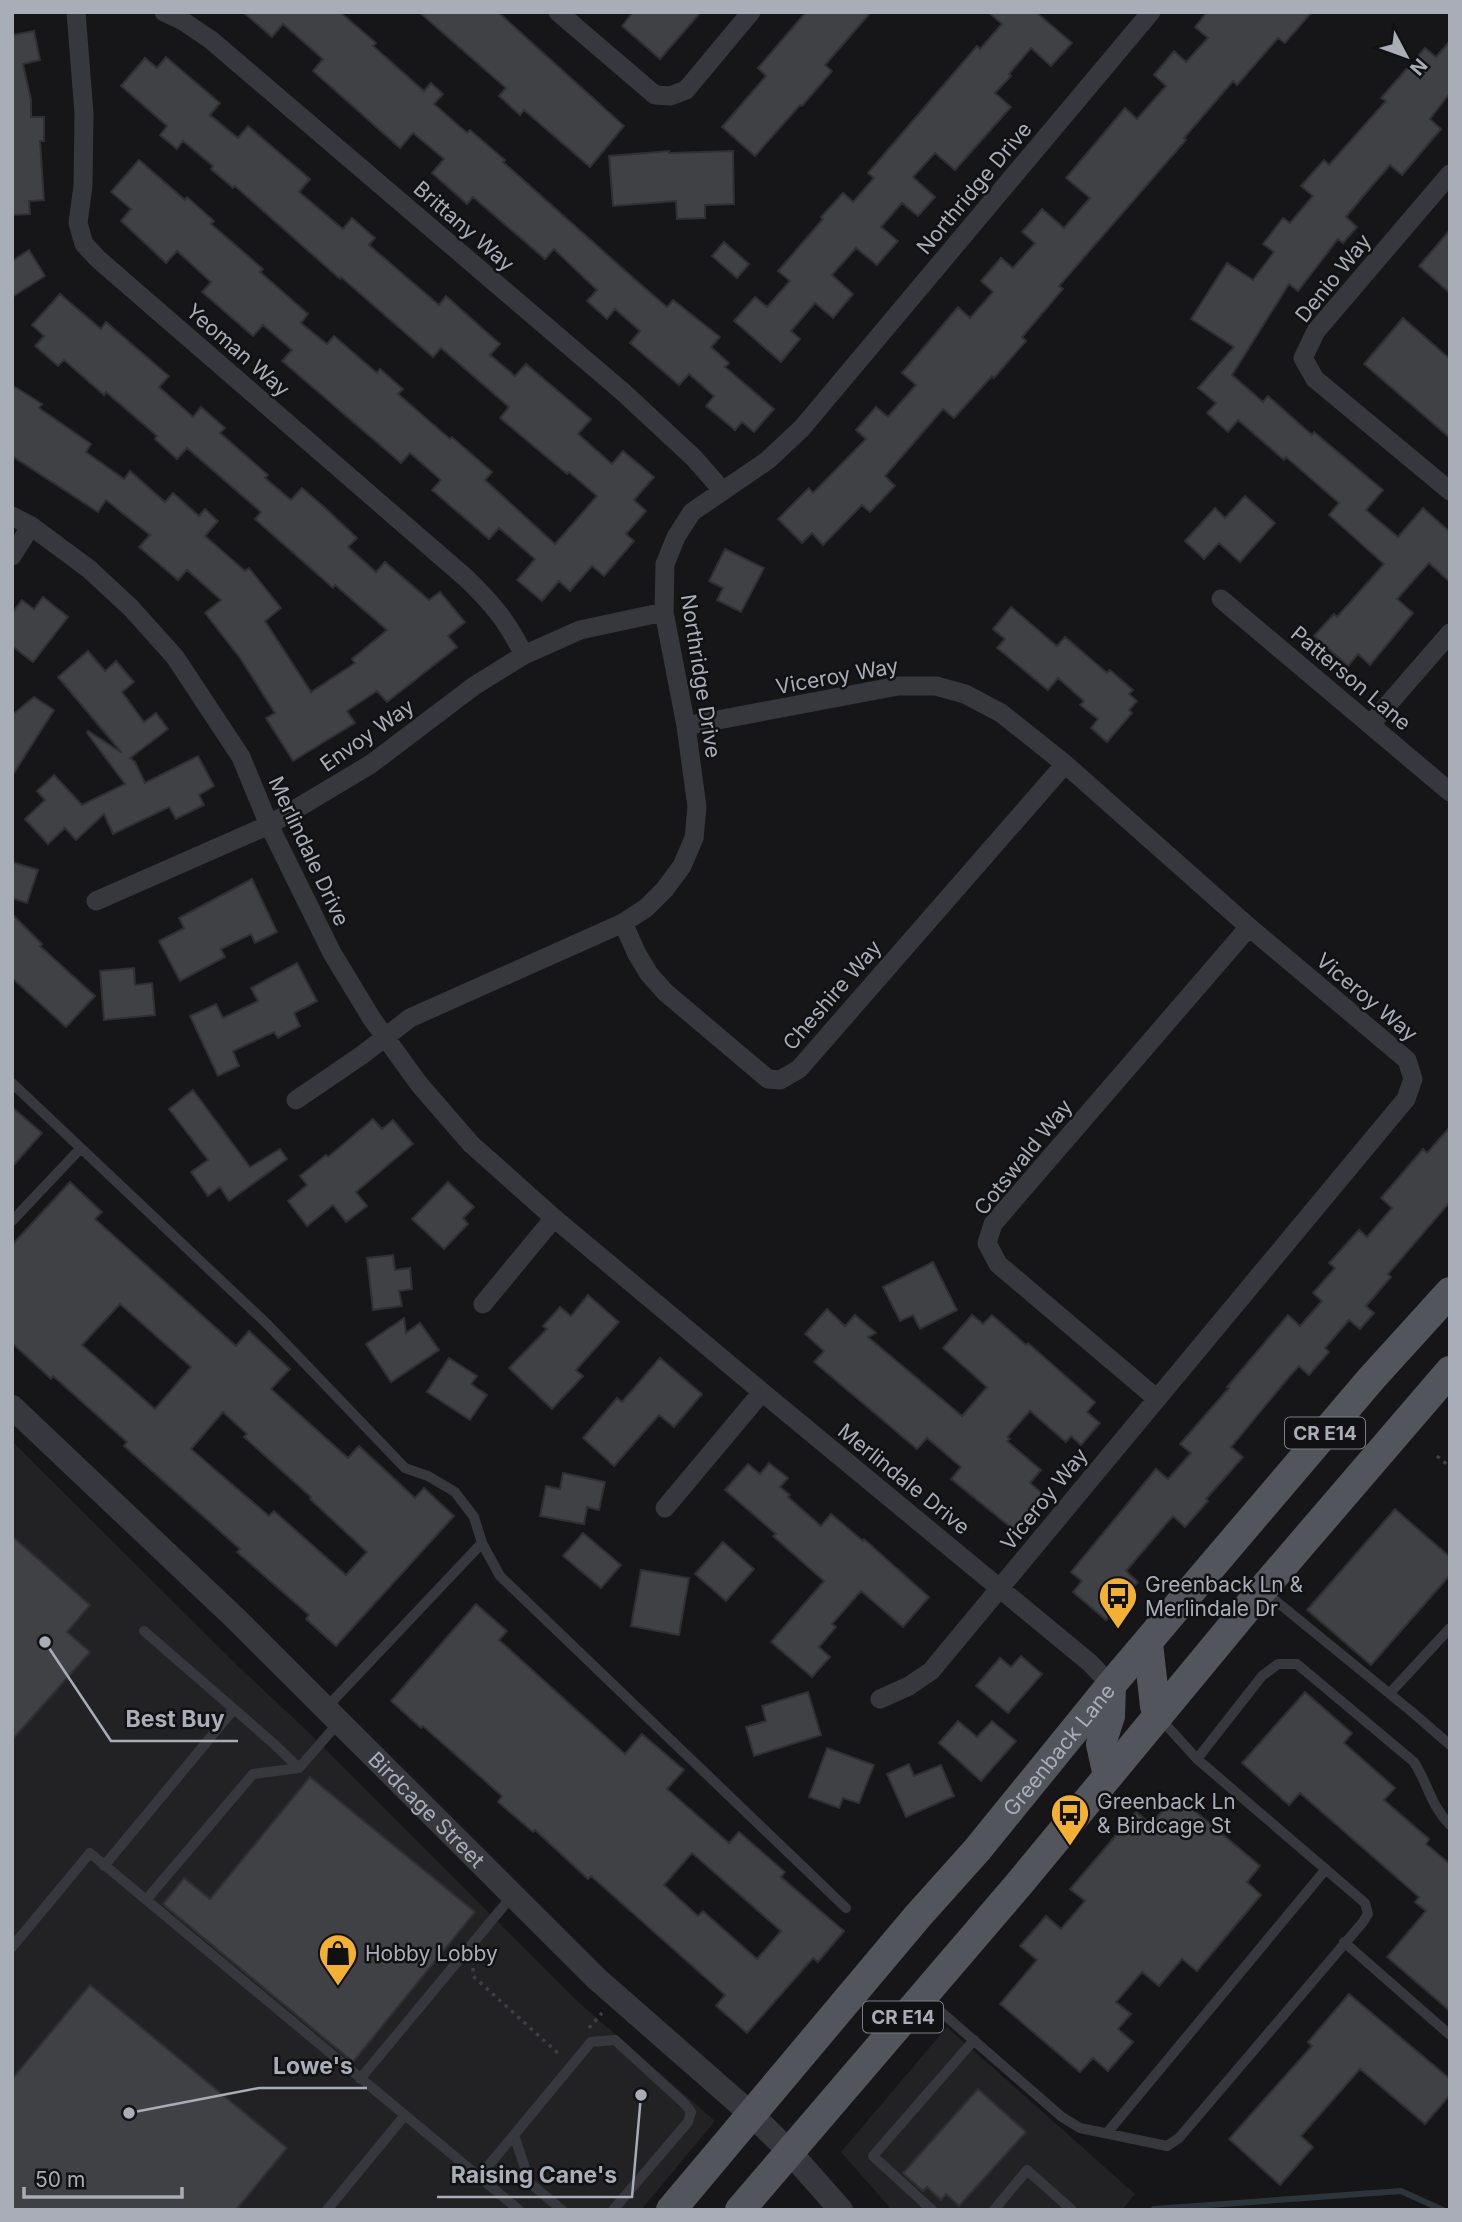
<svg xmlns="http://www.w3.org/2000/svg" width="1462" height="2222" viewBox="0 0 1462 2222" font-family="Inter,sans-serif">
<rect width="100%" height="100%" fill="#161618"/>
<!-- built -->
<path fill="#222225" d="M12,1441L242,1670L305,1729L577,2001L715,2121L641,2210H12Z
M947,2027L1135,2194L1122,2210H892L841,2152Z"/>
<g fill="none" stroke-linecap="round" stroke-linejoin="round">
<!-- stream -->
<path stroke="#2c353c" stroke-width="6" d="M1154,2209L1401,2191L1443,2210"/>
</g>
<!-- building -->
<path fill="#404145" stroke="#303034" stroke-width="2" fill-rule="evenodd" d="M243,12H340L376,43L373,46L424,91L431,83L443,94L434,104L467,133L470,130L505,160L503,162L639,283L667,307L673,300L720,337L711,347L729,363L725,367L774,409L754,432L742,422L735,430L706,406L714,396L689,374L679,385L630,343L640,331L615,309L607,319L587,301L597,290L554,249L545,259L473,197L467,204L432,173L444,159L413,133L400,148L313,71L323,59L283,24L272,37Z
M419,12H498L624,126L590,167L524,110L520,115L499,96L506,88Z
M633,12H701L660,59L622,26Z
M806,12H871L825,65L832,71L802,106L800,105L755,156L722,127L766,76L758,68Z
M988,12H1036L1072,43L1051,66L1031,48L1009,74L1011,76L995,93L1011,107L955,170L935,153L913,177L935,197L918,216L902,203L881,227L898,241L877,265L856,248L832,275L853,294L833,318L815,303L791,331L800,339L781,362L734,321L755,297L767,307L790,281L778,271L823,219L821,217L843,193L853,202L874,178L868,173L977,46L980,49L1002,24Z
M1207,12H1312L1285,43L1278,38L1237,85L1233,81L1184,138L1186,140L1059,286L1063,289L1022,337L1026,341L994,378L992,376L954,418L943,409L885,476L895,486L870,512L862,505L823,545L812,533L802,543L778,519L809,488L813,493L866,439L856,430L876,407L888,417L916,385L902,373L958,307L970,318L993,292L981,281L1001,258L1013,268L1035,243L1022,232L1042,209L1064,228L1090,198L1066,178L1125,108L1137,119L1166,86L1154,75L1174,51L1186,62L1208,38L1195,27Z
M34,31L40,60L23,64L31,100V117H44V141H40L44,200L29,201L30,214L12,215V35Z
M1450,41V93L1430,119L1441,129L1402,175L1390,165L1364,195L1346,217L1357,227L1343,243L1338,239L1298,291L1289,284L1232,375L1263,402L1268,396L1312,435L1314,432L1383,490L1366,510L1398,537L1423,508L1450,532V582L1429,563L1397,599L1413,613L1370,665L1358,654L1348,666L1314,636L1334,614L1337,617L1384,564L1329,515L1339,503L1286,457L1284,460L1238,420L1228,432L1207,413L1216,403L1198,388L1234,347L1191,319L1227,263L1253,280L1274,252L1263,244L1283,218L1290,223L1313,196L1301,186L1324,160L1329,165L1386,101L1381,98L1425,48L1436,57Z
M166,57L220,103L210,115L238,138L248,126L310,179L299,192L343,229L352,218L375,238L369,245L439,305L446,296L500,344L490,355L515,376L526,364L591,419L578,434L612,464L623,451L654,477L634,500L646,511L626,534L634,541L604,576L592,566L570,591L559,581L542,601L517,580L535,559L499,528L489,539L432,490L441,480L410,453L401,463L282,361L292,350L263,325L253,336L202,292L211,282L177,251L166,263L121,221L131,209L111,192L139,160L185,200L187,197L214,221L211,224L263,269L260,272L308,314L301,323L327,344L334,336L377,373L380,369L403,389L398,394L450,439L452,437L492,472L485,480L555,544L597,496L569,472L567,474L500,418L509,407L441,348L433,357L341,277L340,279L235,186L233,188L211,169L213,166L183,141L177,149L160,135L167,126L121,86L145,58L157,68Z
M669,151V153L733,151L734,204L705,205V218L677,219L676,201L613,206L609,156Z
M1450,230V293L1419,266Z
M724,242L749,264L737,278L712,256Z
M29,250L45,276L12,297V261Z
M60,294L101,329L106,322L169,376L159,387L193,417L201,407L225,428L220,433L268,475L265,478L291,500L302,488L323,506L357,538L348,547L376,572L385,562L429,600L440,592L465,622L448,636L457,647L387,702L377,691L347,711L355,723L293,761L266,718L275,713L240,658L205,613L221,600L187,570L178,580L139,547L150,535L106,500L98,512L12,456V385L42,404L39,408L91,444L86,452L124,479L130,471L165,502L173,493L199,516L205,509L218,521L205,536L245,571L249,568L281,608L265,621L311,692L355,663L352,659L387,630L335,585L333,588L255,519L261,512L187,448L177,459L155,439L157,436L106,392L104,395L64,360L58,366L35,346L44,336L32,325Z
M1403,318L1450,359V438L1364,364Z
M1245,496L1275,523L1240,562L1219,543L1204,559L1185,541L1215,508L1225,518Z
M725,549L764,568L741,612L717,600L723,588L709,581Z
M43,597L68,617L33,662L12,646V613L22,600L34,609Z
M1011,607L1057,646L1065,637L1107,673L1110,670L1133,690L1129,694L1137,701L1129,710L1132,713L1107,742L1091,728L1098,719L1080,705L1084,701L1058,678L1048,690L997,648L1005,639L993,629Z
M88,651L105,671L116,661L134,682L122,692L144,722L156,713L168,729L130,758L135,762L145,783L198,756L214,786L199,795L204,805L176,819L169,807L113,834L104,814L76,840L65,828L48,844L25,819L45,800L37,791L54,775L82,805L125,784L87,733L88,731L122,753L58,677Z
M34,697L54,710L12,776V715Z
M12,862L38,870L27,903L12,898Z
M252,879L277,932L255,943L251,934L221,949L225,957L180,981L159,941L184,928L179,918Z
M12,914L42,944L40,946L95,996L66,1027L12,978Z
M297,963L317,1001L294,1013L300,1026L278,1038L274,1032L233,1051L239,1066L218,1076L190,1016L216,1004L223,1018L258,1001L251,988Z
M134,968L135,985L152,983L155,1015L104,1020L100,971Z
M193,1090L250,1167L280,1149L287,1159L229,1201L220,1187L208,1196L191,1172L208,1160L169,1109Z
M12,1107L42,1133L12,1167Z
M373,1119L382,1129L393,1120L413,1144L356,1192L367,1206L346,1222L333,1205L307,1226L288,1201L307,1185L300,1176L326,1155L328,1157Z
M1450,1127V1202L1388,1274L1391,1277L1366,1306L1374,1313L1360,1329L1349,1320L1325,1348L1329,1352L1309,1375L1299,1366L1289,1377L1231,1447L1243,1457L1206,1499L1208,1501L1185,1527L1173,1516L1126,1571L1138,1582L1106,1620L1073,1592L1082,1581L1071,1572L1156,1469L1168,1479L1191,1453L1180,1444L1229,1388L1227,1387L1288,1315L1300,1326L1322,1301L1313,1293L1335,1268L1329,1263L1359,1230L1367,1237L1392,1208L1381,1198L1423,1149L1427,1153Z
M70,1182L102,1212L95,1219L236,1346L249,1331L290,1369L271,1389L348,1458L359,1446L415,1498L424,1488L454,1516L336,1646L306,1619L309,1615L237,1552L240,1549L124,1446L127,1442L53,1376L51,1379L12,1343V1245ZM120,1304L191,1367L155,1409L82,1345ZM223,1412L247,1434L244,1437L311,1497L310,1499L367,1552L346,1575L274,1511L269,1516L191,1449Z
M448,1182L474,1207L463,1218L468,1224L444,1249L412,1219Z
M393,1255L395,1270L410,1268L412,1289L399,1291L402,1306L373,1310L367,1258Z
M933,1262L957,1310L920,1329L913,1315L900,1321L883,1287Z
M588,1295L619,1322L576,1370L583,1376L552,1409L509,1368L547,1329L543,1326L560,1307L571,1316Z
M827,1309L845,1326L855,1315L876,1333L868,1337L962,1416L987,1387L943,1348L972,1315L983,1324L992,1315L1026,1345L1028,1343L1095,1402L1087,1412L1100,1423L1081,1445L1071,1436L1066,1442L1030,1411L1007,1437L1010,1439L1007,1441L1041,1470L1030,1483L1043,1494L1013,1529L951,1479L961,1467L927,1438L917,1449L814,1362L824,1351L805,1334Z
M404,1318L406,1333L420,1323L439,1350L391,1382L366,1344Z
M449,1358L477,1376L471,1384L487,1395L470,1420L427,1392Z
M660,1358L702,1394L674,1427L659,1415L614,1466L583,1438L617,1398L622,1402Z
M769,1463L788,1478L780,1487L790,1495L788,1497L821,1526L831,1514L863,1541L864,1539L929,1597L903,1627L861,1591L832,1624L836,1627L819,1647L830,1657L812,1677L771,1642L824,1581L773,1536L776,1534L725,1490L748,1464L760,1474Z
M563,1473L605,1482L599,1510L587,1507L584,1524L540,1516L546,1486L560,1489Z
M1395,1509L1450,1557V1575L1371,1665L1307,1610Z
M583,1533L621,1565L601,1588L563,1556Z
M12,1536L90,1605L67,1632L90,1652L12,1740Z
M723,1542L754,1569L726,1601L695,1574Z
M641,1570L689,1578L679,1635L631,1626Z
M476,1604L507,1631L499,1640L625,1754L642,1734L684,1770L667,1789L729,1843L739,1832L785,1872L781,1877L844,1931L818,1962L813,1958L747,2033L716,2006L725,1995L591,1876L588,1879L535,1830L533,1832L498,1802L502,1796L423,1726L421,1728L391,1701ZM692,1853L781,1931L757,1959L703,1911L698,1916L664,1885Z
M1021,1656L1042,1674L1008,1713L976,1686L1000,1658L1011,1667Z
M808,1692L821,1735L754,1756L746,1727L766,1721L762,1706Z
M1305,1692L1352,1733L1344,1743L1395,1788L1384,1800L1429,1839L1426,1844L1450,1864V2011L1387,1957L1426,1911L1415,1902L1419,1897L1300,1793L1289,1805L1242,1763Z
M958,1721L977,1737L992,1721L1016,1741L981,1781L939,1743Z
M827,1748L874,1765L859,1803L843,1798L839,1808L809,1797Z
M909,1764L914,1776L941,1765L954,1796L906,1817L887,1774Z
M310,1777L475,1912L353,2062L163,1904L184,1878L210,1899Z
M1176,1795L1260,1866L1247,1882L1261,1895L1197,1971L1182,1959L1159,1986L1142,1972L1116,2002L1131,2014L1118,2029L1133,2042L1108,2071L1093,2058L1080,2072L1000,2004L1037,1960L1020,1946L1046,1916L1061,1929L1085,1901L1070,1889L1136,1812L1151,1824Z
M90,1985L287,2148L236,2210H12V2079Z
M1349,1994L1450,2079V2095L1425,2124L1360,2069L1301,2136L1313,2147L1280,2185L1229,2139L1312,2046L1308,2042Z
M978,2089L1026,2132L959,2206L946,2194L941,2200L927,2187L923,2191L903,2173Z"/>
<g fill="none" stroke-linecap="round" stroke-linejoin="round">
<!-- path -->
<path stroke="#3d3f44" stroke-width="3.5" stroke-dasharray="3.5 5" stroke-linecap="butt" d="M1437,1456L1450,1467
M473,1968V1976L560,2055
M589,2028L602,2013"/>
<!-- service -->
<path stroke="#37383d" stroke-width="10" d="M12,1083L267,1324L405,1468L428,1476L455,1492L474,1517L482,1543L500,1576L846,1908
M12,1221L80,1149
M1265,1592L1412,1712L1450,1745
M144,1631L273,1743L299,1768
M1390,1693L1450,1628
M326,1708L482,1543
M1197,1759L1262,1676L1278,1664H1297L1414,1762C1428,1784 1431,1806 1450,1825
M104,1866L234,1709
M146,1900L253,1774L299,1768L339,1722
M1344,1942L1450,2035
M12,1947L90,1853L519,2210
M925,1998L1062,2117L1080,2128L1167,2146L1179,2138L1363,1922L1368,1914L1365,1903L1197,1759L1159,1717
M360,2079L512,1896
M1107,2133L1326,1869
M514,2135L530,2183L562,2210
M479,2177L591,2042L615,2040L685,2104L691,2112L688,2122L613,2210
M327,2210L405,2115
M932,2210L873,2156L974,2040
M994,2210L1027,2170L1072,2210"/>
<!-- minor -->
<path stroke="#37383d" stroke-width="19" d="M76,12L84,113L83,186L78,223L84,244L98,259L466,578C493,604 507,621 524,655
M164,12L183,21L211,40L623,392L694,458L722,490
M558,12L655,95L670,96L686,90L751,12
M1450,174L1316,331L1303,358L1315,379L1450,491
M12,516L31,526L89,569L131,608L175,657L241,757L269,825L332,953L372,1019L419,1084L471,1144L554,1218L762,1392L1090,1663L1111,1685
M12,556L31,526
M1221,599L1450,792
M1371,724L1450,633
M686,726L898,686H936L965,694L1001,713L1065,764L1249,927L1407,1060L1413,1079L1406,1099L931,1671L909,1686L880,1699
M96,901L269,825L371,764L474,686L524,655L580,630L664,612
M623,923L637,954L649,974L665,992L768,1079L780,1080L799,1069L1065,764
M296,1100L362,1055L410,1018L623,923L646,908L665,889L682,866L694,838L697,807L686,726L664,612L665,564L676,537L692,512L768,460L802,428L1151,12
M483,1304L554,1218
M1156,1398L998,1264L987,1243L993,1224L1249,927
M665,1508L762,1392"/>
<!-- tertiary -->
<path stroke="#37383d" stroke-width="24" id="s1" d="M12,1407L235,1618L597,1979L751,2114L789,2151L841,2210"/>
<!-- primary -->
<g stroke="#53555c" stroke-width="30">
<path d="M1148,1643L1155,1706L1158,1716"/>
<path d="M1108,1776L1101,1744L1110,1716L1111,1685"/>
<path id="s2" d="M671,2210L917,1917L977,1850L1111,1685L1222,1554L1371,1379L1450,1292"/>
<path d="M740,2210L1019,1884L1262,1590L1450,1371"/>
</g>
</g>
<!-- icons -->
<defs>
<g id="bus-pin" transform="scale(2.0125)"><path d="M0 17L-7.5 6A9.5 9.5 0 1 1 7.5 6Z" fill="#f2b134" stroke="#111113"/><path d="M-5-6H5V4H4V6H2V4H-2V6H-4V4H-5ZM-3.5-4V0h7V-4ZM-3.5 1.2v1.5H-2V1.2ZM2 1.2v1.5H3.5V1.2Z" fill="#111"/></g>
<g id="shop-pin" transform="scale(2.0125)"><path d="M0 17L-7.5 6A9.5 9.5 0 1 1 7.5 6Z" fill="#f2b134" stroke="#111113"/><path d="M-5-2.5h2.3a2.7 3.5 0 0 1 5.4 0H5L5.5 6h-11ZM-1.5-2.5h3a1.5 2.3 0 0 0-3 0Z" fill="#111"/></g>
</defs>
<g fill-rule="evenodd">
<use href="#bus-pin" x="1118" y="1596"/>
<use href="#bus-pin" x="1070" y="1813"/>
<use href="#shop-pin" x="338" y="1953"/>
</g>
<g text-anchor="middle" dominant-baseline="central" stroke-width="5" stroke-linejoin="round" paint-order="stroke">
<!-- shield labels -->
<g fill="#111113" stroke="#7b7e86" stroke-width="2">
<rect x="1285" y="1417.5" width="80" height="31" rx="5"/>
<rect x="863" y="2001.5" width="80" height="31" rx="5"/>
</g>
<g font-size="19" font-weight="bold" fill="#a8adb8">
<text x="1325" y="1433">CR E14</text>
<text x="903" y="2017">CR E14</text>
</g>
<!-- street labels -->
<g font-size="21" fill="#a8adb8" stroke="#111113">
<text transform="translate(974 188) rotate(-50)">Northridge Drive</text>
<text transform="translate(464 226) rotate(41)">Brittany Way</text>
<text transform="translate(1333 278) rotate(-51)">Denio Way</text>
<text transform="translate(238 350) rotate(41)">Yeoman Way</text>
<text transform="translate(701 676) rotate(81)">Northridge Drive</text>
<text transform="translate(837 676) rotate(-10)">Viceroy Way</text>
<text transform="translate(1351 678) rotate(40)">Patterson Lane</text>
<text transform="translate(367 735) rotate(-35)">Envoy Way</text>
<text transform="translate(309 851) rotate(65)">Merlindale Drive</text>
<text transform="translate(832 995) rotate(-49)">Cheshire Way</text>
<text transform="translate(1367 997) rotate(40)">Viceroy Way</text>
<text transform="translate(1023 1157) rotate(-51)">Cotswald Way</text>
<text transform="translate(904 1479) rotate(39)">Merlindale Drive</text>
<text transform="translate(1044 1499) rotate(-51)">Viceroy Way</text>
<text stroke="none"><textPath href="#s2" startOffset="602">Greenback Lane</textPath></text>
<text stroke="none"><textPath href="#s1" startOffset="578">Birdcage Street</textPath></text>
</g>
<!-- poi labels -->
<g font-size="21" fill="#a8adb8" stroke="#111113" text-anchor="start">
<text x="1145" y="1584">Greenback Ln &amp;<tspan x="1145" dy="24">Merlindale Dr</tspan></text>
<text x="1097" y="1801">Greenback Ln<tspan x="1097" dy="24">&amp; Birdcage St</tspan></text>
<text x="365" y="1953">Hobby Lobby</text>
</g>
</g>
<!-- callouts -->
<path fill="none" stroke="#a8adb8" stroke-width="2.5" d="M45 1642L111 1741H238M129 2113L259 2088H367M641 2095L632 2197H437"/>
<g fill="#a8adb8" stroke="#111113" stroke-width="2.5">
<circle cx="45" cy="1642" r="7"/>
<circle cx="129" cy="2113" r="7"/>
<circle cx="641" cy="2095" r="7"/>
</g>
<g font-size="23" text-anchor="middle" font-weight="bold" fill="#a8adb8" stroke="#111113" stroke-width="5" stroke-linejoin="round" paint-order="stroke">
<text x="175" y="1727">Best Buy</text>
<text x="313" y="2074">Lowe's</text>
<text x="534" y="2183">Raising Cane's</text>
</g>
<!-- border -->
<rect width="1462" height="2222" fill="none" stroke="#a8adb8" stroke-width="28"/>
<!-- north arrow -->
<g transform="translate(1406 56) rotate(131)" stroke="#111113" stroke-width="5" paint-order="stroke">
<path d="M0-5L12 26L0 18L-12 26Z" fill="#a8adb8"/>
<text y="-10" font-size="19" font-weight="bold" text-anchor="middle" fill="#a8adb8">N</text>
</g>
<!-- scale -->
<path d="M24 2187v10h158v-10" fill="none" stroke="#a8adb8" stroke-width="3.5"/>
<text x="35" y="2187" font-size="21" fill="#a8adb8" stroke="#111113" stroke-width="5" paint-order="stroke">50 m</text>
</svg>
